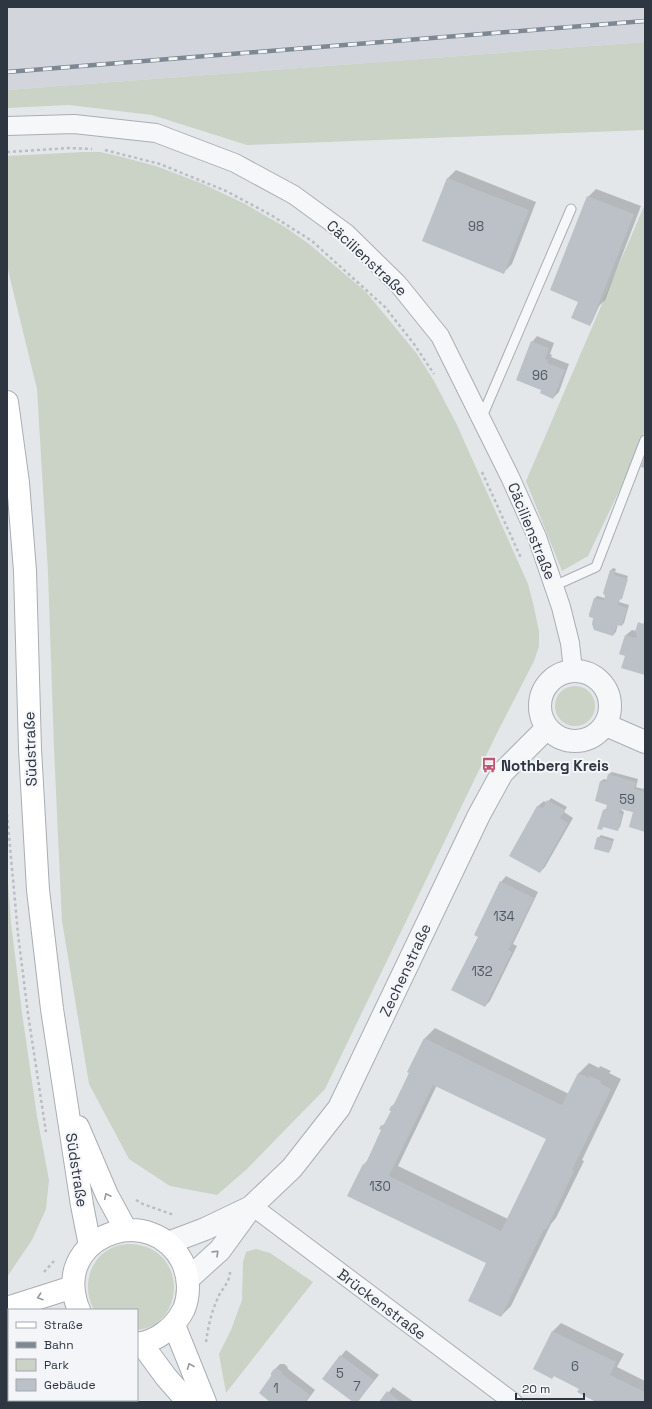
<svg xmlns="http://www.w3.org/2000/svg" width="652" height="1409" viewBox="0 0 652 1409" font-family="'Space Grotesk',sans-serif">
<rect width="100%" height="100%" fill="#e3e7ea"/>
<!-- built -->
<path fill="#d2d6dc" d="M7,7H645V42L7,90Z"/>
<!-- green -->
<path fill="#cad3c5" d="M645,42V130L247,145L152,115L69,105L7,108V90Z
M84,152H100L118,156L156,166L203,184L245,204L285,227L309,244L366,292L417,354L434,381L457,425L528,584L533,603L539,631V646L534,661L496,735L325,1089L247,1169L217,1195L170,1186L129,1159L89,1084L62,921L54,749L48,572L37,389L7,266V156Z
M645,204V430L621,487L588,556L562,571L526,481Z
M555 706a20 20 0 1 1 40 0a20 20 0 1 1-40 0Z
M7,869L11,922L22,1013L37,1116L49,1180L46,1209L32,1240L7,1277Z
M133,1244C141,1245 149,1247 156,1252C187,1274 176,1327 137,1330V1310H94C80,1285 91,1252 120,1245C124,1244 129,1244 133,1244Z
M256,1249L270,1253L313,1282L226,1393L219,1354L231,1330L242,1300L243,1262L246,1252Z
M7,1349H9V1400H103L107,1402H7Z"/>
<!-- shadow -->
<path fill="#0003" fill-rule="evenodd" d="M456,170L536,202L512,264L504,272L423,241L448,178Z
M596,189L641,206L605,300L599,306L592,322L590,325L588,197Z
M537,336L554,343L550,354L552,355L551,357L569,364L559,392L553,398L542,389L532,342Z
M613,568L616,569L615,572L628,576L619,602L629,605L624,623L622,625L618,624L616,632L613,635L595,617L590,614L595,598L597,596L605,598L611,570Z
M645,625V674L626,655L620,654L626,635L632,630L636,631Z
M612,772L638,779L636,787L643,789L645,787V831L634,812L619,808L624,812L620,827L617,830L604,826L601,829L603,811L608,807L601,781L604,779L608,780L609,774Z
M551,798L567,807L564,812L573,818L545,867L540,872L510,855L538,806L544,801L547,803Z
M601,835L614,839L611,849L609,852L598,838Z
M506,876L538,892L513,944L517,946L490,1001L485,1006L479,936L501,882Z
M435,1028L569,1094L579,1073L589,1063L599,1068L600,1066L611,1071L609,1073L621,1079L582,1160L584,1161L556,1218L551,1224L511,1306L501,1316L488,1262L364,1164L368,1160L383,1129L382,1126L387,1122L392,1111V1106L396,1102L425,1038ZM437,1085L547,1138L508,1219L398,1166Z
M561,1323L624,1354L617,1367L645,1381V1402H598L581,1388L554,1376L534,1369L553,1331Z
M346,1350L379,1375L357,1402H355L341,1356Z
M280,1364H284L287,1366L288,1369L315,1390L306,1402H272V1377L274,1370Z
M393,1387L414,1402H381Z"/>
<!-- building -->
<path fill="#bbc1c7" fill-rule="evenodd" d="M447,178L529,210L504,274L422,241Z
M587,196L634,214L590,326L571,318L578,302L550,290Z
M531,341L549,348L545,359L548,360L547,363L565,370L553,399L540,393L541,390L516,380Z
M645,456V468L641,467Z
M610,570L615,571L614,575L628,579L622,599L619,600L618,605L627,608L622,626L617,625L613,636L594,630L592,624L593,618L589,617V614L594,598L604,600L605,596L603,593Z
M645,619V675L621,668L625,656L619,654L625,635L636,638L637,635L635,632L638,622L643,624Z
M608,774L636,782L634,789L645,792V832L629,827L633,812L620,809L619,812L622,815L618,831L603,827L602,830L597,829L603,810L606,809L607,805L595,801L600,781L606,782Z
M547,800L565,810L560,818L568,823L540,873L509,856L537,806L543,808Z
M597,837L613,841L609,853L594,849Z
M500,881L534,898L508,950L512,952L485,1007L451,990L478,937L474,935Z
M424,1038L562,1105L578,1073L589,1078V1076L601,1081L600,1083L611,1089L572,1170L574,1171L546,1230L544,1229L501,1317L468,1301L486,1263L347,1196L363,1164L365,1165L381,1130L379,1129L381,1125L383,1126L391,1111L389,1110L391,1106H393L409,1073L407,1072ZM433,1085L546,1139L501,1231L389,1176Z
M552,1331L616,1362L610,1375L645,1392V1402H596L577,1392L579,1389L554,1376L552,1379L533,1369Z
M340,1355L374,1380L358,1402H353L322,1379Z
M274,1369H278L282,1372L283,1375L310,1395L305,1402H270L259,1393L271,1376V1373Z
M387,1391L401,1402H379Z"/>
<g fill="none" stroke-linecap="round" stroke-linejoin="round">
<!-- service casing -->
<g stroke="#a9aeb4" stroke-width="11">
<path id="service" d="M481,419L571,209
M554,586L596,567L645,440"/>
</g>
<!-- minor casing -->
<g stroke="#a9aeb4" stroke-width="20">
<path id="minor" d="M7,126L74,124L156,133L235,163L294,195L346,233L398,284L440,336L510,477L537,537L561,607L570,643L573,670
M252,1206L513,1402"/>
</g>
<!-- tertiary casing -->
<g stroke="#a9aeb4" stroke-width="24">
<path id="tertiary" d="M540 706a35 35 0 1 1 70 0a35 35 0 1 1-70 0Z
M606,725L645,742
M168,1243L205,1229L249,1208
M188,1279L220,1250L252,1206L292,1168L339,1108L479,815L502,773L547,728"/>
</g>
<!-- secondary casing -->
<g stroke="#a9aeb4" stroke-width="24">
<path id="secondary" d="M7,402L18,483L25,571L30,749L38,890L52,1009L82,1205L90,1246
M78,1127L107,1195L126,1230
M7,1308L73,1287
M79,1310C76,1304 75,1299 74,1292C65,1233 151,1204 182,1261C189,1276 190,1294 184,1309C175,1327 158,1341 137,1344
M174,1325L205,1402
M141,1343L166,1377L188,1402"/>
</g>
<!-- path -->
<path stroke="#babdc2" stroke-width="2.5" stroke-dasharray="3 3" stroke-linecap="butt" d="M105,150L160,164L226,191L271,215L312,241L385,307L414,344L434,374
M7,152L69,148L92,149
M482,472L521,558
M7,814L18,934L28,1014L46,1132
M136,1200L143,1204L174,1215
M44,1272L54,1261
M206,1342C208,1328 211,1313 217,1300C220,1290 230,1283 230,1272"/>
<!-- service -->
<use href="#service" stroke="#f6f7f9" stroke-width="9"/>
<!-- minor -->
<use href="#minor" stroke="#f6f7f9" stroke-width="18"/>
<!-- tertiary -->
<use href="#tertiary" stroke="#f6f7f9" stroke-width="22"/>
<!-- secondary -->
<use href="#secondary" stroke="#fff" stroke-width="22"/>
<!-- rail casing -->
<g stroke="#7e8892" stroke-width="4.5">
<path id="rail" d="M7,72L645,21"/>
</g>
<!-- rail -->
<use href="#rail" stroke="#f3f5f8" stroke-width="3" stroke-dasharray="9" stroke-linecap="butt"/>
</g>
<!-- one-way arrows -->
<defs><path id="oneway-chevron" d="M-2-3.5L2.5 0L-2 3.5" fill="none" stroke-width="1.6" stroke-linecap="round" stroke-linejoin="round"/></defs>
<g stroke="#969aa0">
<use href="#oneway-chevron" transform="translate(107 1196) rotate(-116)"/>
<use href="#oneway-chevron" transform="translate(40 1297) rotate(162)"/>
<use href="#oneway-chevron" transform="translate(190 1366) rotate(-112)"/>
</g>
<use stroke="#92969d" href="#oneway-chevron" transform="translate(216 1253) rotate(-44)"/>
<!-- icons -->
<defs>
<g id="bus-bare" transform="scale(1.2)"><path d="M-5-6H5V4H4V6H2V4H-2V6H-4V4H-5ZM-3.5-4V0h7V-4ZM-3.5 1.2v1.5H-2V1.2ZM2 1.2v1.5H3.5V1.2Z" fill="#c35572" stroke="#f3f5f8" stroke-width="2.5" paint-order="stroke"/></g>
</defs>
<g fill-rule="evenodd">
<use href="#bus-bare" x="489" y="765"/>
</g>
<g text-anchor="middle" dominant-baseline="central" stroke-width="4" stroke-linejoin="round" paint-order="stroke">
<!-- number labels -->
<g font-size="13" fill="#505962">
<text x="476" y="226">98</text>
<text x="540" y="375">96</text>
<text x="627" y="799">59</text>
<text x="504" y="916">134</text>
<text x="482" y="971">132</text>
<text x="380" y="1186">130</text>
<text x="575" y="1366">6</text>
<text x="340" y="1373">5</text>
<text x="357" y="1386">7</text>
<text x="276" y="1388">1</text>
</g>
<!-- street labels -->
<g font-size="15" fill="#2d3641" stroke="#f3f5f8">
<text transform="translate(367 258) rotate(43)">Cäcilienstraße</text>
<text transform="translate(532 531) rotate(68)">Cäcilienstraße</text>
<text transform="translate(30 749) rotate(-92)">Südstraße</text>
<text transform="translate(405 970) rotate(-65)">Zechenstraße</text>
<text transform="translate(77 1170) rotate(81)">Südstraße</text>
<text transform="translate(382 1304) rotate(37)">Brückenstraße</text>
</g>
<!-- poi labels -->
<g font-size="15" font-weight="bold" fill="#2d3641" stroke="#f3f5f8" text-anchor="start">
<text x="501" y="765">Nothberg Kreis</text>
</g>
</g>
<!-- border -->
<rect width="652" height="1409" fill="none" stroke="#2d3641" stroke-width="16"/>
<!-- legend -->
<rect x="8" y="1309" width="130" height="92" fill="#f3f5f8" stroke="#a4a9af"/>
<rect x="16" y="1322" width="20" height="6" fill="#ffffff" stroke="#a4a9af"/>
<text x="44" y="1329" font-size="12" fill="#2d3641">Straße</text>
<rect x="16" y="1342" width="20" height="6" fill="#7e8892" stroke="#a4a9af"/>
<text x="44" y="1349" font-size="12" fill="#2d3641">Bahn</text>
<rect x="16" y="1359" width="20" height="12" fill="#cad3c5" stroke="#a4a9af"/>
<text x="44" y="1369" font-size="12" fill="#2d3641">Park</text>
<rect x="16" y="1379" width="20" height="12" fill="#bbc1c7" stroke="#a4a9af"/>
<text x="44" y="1389" font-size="12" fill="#2d3641">Gebäude</text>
<!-- scale -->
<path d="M516 1393v6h68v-6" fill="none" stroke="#2d3641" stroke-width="2"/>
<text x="522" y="1393" font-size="12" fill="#2d3641" stroke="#f3f5f8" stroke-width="3" paint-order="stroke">20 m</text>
</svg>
